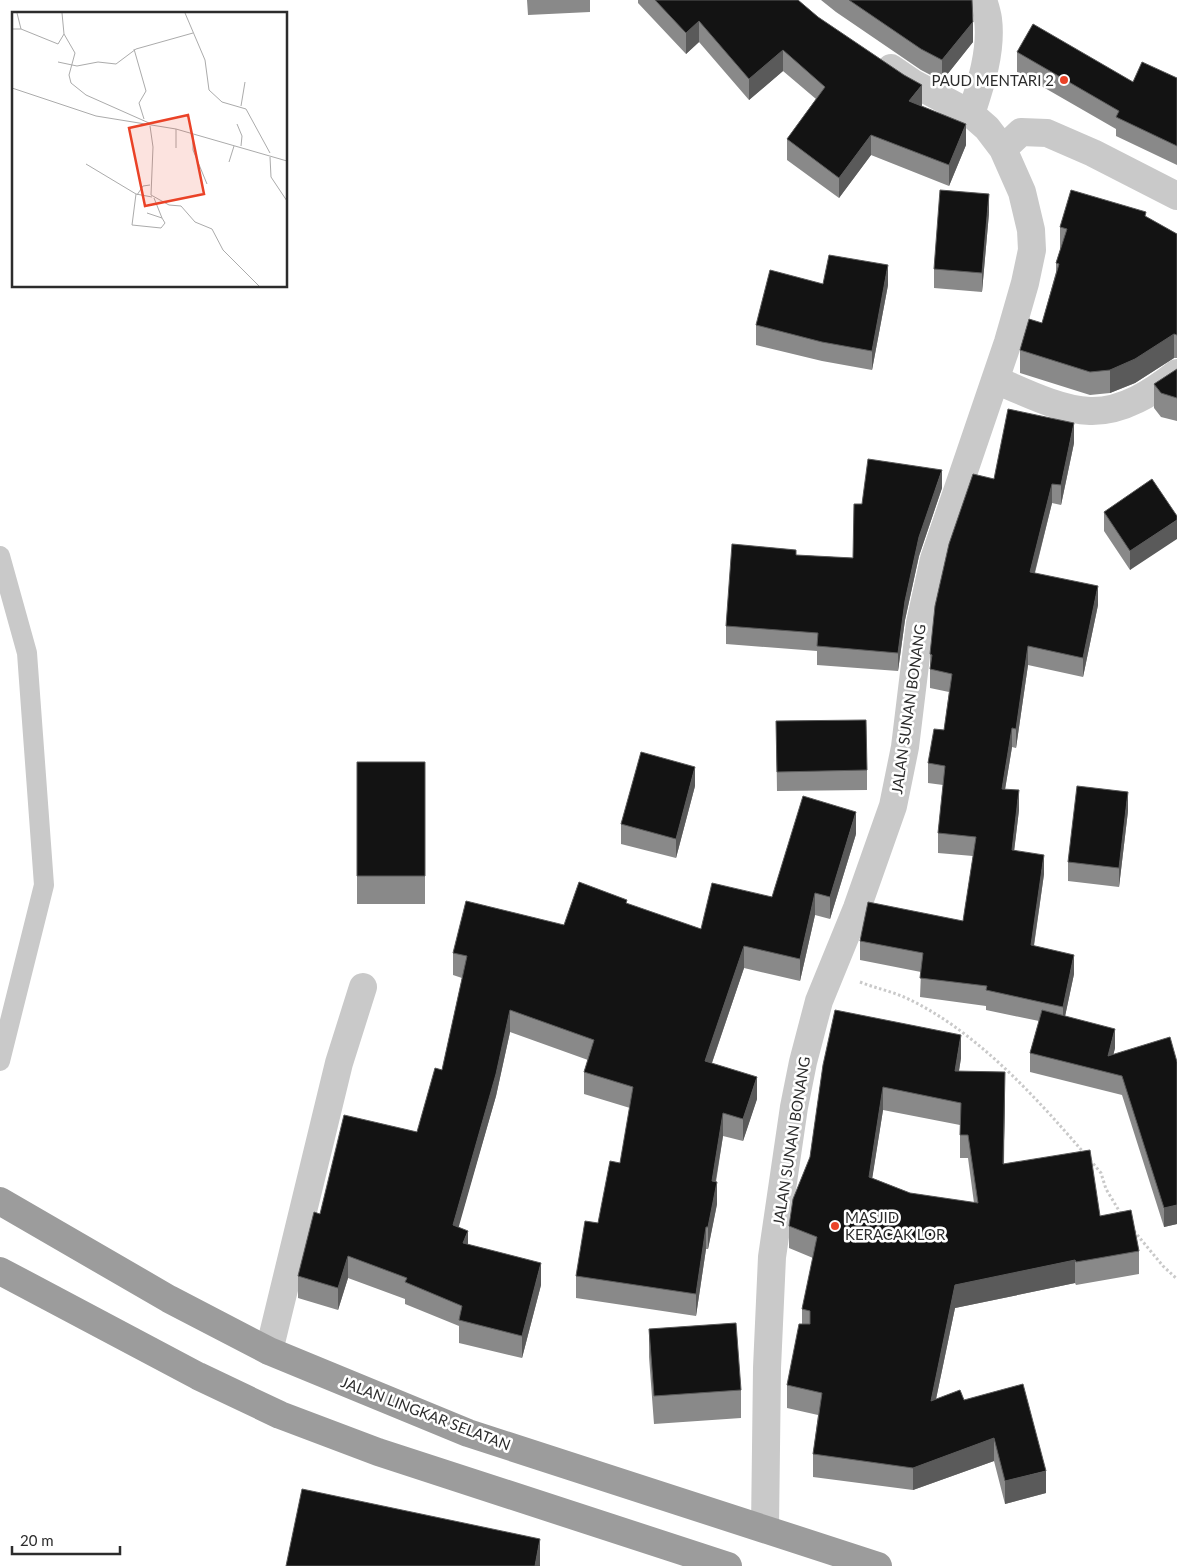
<svg xmlns="http://www.w3.org/2000/svg" width="1177" height="1566" viewBox="0 0 1177 1566" font-family="Lato,sans-serif">
	<style>
		.lines { fill: none; stroke-linecap: round; stroke-linejoin: round }
		.path { stroke: #c9c9c9; stroke-width: 3; stroke-dasharray: 2.5 2.5; stroke-linecap: butt }
		.service { stroke: #c9c9c9; stroke-width: 20 }
		.minor { stroke: #c9c9c9; stroke-width: 28 }
		.trunk { stroke: #9c9c9c; stroke-width: 28 }
		.wall { fill: #898989; fill-rule: evenodd }
		.shaded-wall { fill: #5a5a5a }
		.building { fill: #131313; stroke: #5a5a5a; fill-rule: evenodd }
		.poi-dot { fill: #ea4227; stroke: #fff; stroke-width: 2 }
		.labels { text-anchor: middle; dominant-baseline: central; stroke-width: 5; stroke-linejoin: round; paint-order: stroke }
		.poi-label { font-size: 15px; fill: #2c2c2c; stroke: #fff; text-anchor: end }
		.street-label { font-size: 15px; fill: #2c2c2c; stroke: #fff }
		.inset-road { fill: none; stroke: #ababab; stroke-width: 1 }
		.view { fill: #ea4227; fill-opacity: 0.15; stroke: #ea4227; stroke-width: 2.5 }
		.inset-edge { fill: none; stroke: #2c2c2c; stroke-width: 2.5 }
	</style>
	<rect width="100%" height="100%" fill="#fff"/>
	<g class="lines">
		<path class="path" d="M 860,982 C 875,988 890,991 904,997 C 973,1028 1035,1096 1084,1153
			M 1090,1160 L 1101,1173 L 1106,1189 L 1121,1214
			M 1134,1231 L 1163,1266 L 1177,1279"/>
		<path class="service" d="M 0,556 L 27,653 L 44,885 L 0,1061"/>
		<path class="minor" d="M 971,114 C 981,84 992,50 988,19 C 987,12 985,6 983,0
			M 1003,149 L 1021,132 L 1047,133 L 1093,153 L 1177,196
			M 996,380 C 1024,392 1060,410 1090,411 C 1123,412 1153,392 1177,373
			M 269,1351 L 339,1063 L 363,987
			M 765,1528 L 767,1368 L 772,1257 L 794,1107 L 803,1062 L 819,1001 L 857,908 L 893,806 L 905,747 L 920,623 L 934,559 L 1008,342 L 1025,283 L 1032,250 L 1031,230 L 1022,192 L 1003,149 L 987,128 L 971,114 L 913,83 L 891,68"/>
		<path class="trunk" d="M 0,1201 L 169,1299 L 269,1351 L 468,1433 L 878,1566
			M 0,1271 L 198,1376 L 280,1415 L 378,1452 L 728,1566"/>
	</g>
	<path class="wall" d="M 527,0 L 590,0 L 590,12 L 528,15 Z
		M 638,0 L 798,0 L 922,106 L 921,106 L 966,145 L 949,186 L 871,155 L 839,198 L 787,160 L 787,139 L 816,99 L 783,71 L 749,100 L 699,42 L 686,54 L 638,3 Z
		M 821,0 L 972,0 L 973,42 L 942,81 L 921,70 L 836,12 Z
		M 1017,52 L 1133,82 L 1177,78 L 1177,165 L 1116,136 L 1116,129 L 1017,72 Z
		M 989,213 L 982,292 L 934,288 L 934,269 Z
		M 1146,217 L 1177,234 L 1177,358 L 1174,358 L 1135,383 L 1110,393 L 1090,395 L 1020,373 L 1020,350 L 1042,323 L 1056,272 L 1056,263 L 1060,250 L 1060,227 Z
		M 823,284 L 888,285 L 872,370 L 822,361 L 756,345 L 756,325 Z
		M 1177,369 L 1177,421 L 1161,417 L 1154,408 L 1154,384 Z
		M 1074,443 L 1061,505 L 1052,503 L 1035,573 L 1098,605 L 1083,677 L 1028,665 L 1016,748 L 1012,747 L 1005,789 L 1019,810 L 1014,850 L 1044,874 L 1034,946 L 1074,974 L 1065,1016 L 1115,1048 L 1113,1055 L 1177,1062 L 1177,1224 L 1164,1227 L 1122,1095 L 1030,1072 L 1030,1053 L 1039,1021 L 986,1010 L 986,1006 L 920,997 L 921,972 L 860,960 L 860,941 L 963,921 L 973,856 L 938,853 L 938,833 L 943,785 L 928,783 L 928,763 L 944,730 L 949,692 L 930,688 L 930,654 L 994,479 Z
		M 942,488 L 919,556 L 905,620 L 898,671 L 817,665 L 817,651 L 726,644 L 726,626 L 796,555 L 853,558 L 862,504 Z
		M 1104,512 L 1177,516 L 1130,570 L 1104,531 Z
		M 776,721 L 867,770 L 867,790 L 777,791 Z
		M 357,762 L 425,762 L 425,904 L 357,904 Z
		M 695,786 L 676,858 L 621,844 L 621,824 Z
		M 1128,811 L 1119,887 L 1068,881 L 1068,862 Z
		M 856,834 L 830,919 L 815,915 L 800,981 L 744,968 L 712,1063 L 757,1099 L 743,1141 L 723,1136 L 716,1182 L 717,1204 L 708,1249 L 706,1249 L 696,1316 L 576,1298 L 576,1276 L 598,1223 L 620,1163 L 630,1108 L 584,1094 L 584,1072 L 588,1060 L 510,1032 L 496,1096 L 458,1227 L 468,1244 L 541,1285 L 522,1358 L 459,1343 L 459,1326 L 405,1304 L 405,1299 L 348,1278 L 338,1310 L 298,1298 L 298,1276 L 320,1214 L 417,1132 L 442,1070 L 462,978 L 453,975 L 453,953 L 564,925 L 627,904 L 701,929 L 772,897 Z
		M 961,1058 L 959,1071 L 1005,1095 L 1004,1164 L 1100,1216 L 1139,1251 L 1139,1274 L 1076,1285 L 1075,1283 L 955,1308 L 936,1399 L 964,1400 L 1046,1493 L 1005,1504 L 994,1461 L 913,1490 L 813,1477 L 813,1454 L 818,1415 L 787,1408 L 787,1385 L 802,1324 L 802,1309 L 813,1258 L 789,1248 L 789,1226 L 810,1157 L 823,1065 ZM 883,1110 L 960,1125 L 960,1158 L 968,1158 L 974,1203 L 910,1193 L 872,1178 Z
		M 649,1329 L 741,1390 L 741,1418 L 654,1424 L 649,1357 Z"/>
	<path class="shaded-wall" d="M 699,21 L 699,42 L 686,54 L 686,33 Z
		M 973,22 L 973,42 L 942,81 L 942,60 Z
		M 783,50 L 783,71 L 749,100 L 749,79 Z
		M 922,85 L 922,106 L 909,122 L 909,101 Z
		M 966,124 L 966,145 L 949,186 L 949,165 Z
		M 871,135 L 871,155 L 839,198 L 839,178 Z
		M 989,194 L 989,213 L 982,292 L 982,273 Z
		M 888,265 L 888,285 L 872,370 L 872,351 Z
		M 1174,334 L 1174,358 L 1135,383 L 1110,393 L 1110,370 Z
		M 1074,423 L 1074,443 L 1061,505 L 1061,485 Z
		M 942,470 L 942,488 L 919,556 L 905,620 L 898,671 L 898,653 L 905,601 L 919,537 Z
		M 1052,484 L 1052,503 L 1030,591 L 1030,572 Z
		M 1177,520 L 1177,539 L 1130,570 L 1130,551 Z
		M 1098,586 L 1098,605 L 1083,677 L 1083,658 Z
		M 1028,646 L 1028,665 L 1016,748 L 1016,729 Z
		M 1012,728 L 1012,747 L 1002,808 L 1002,789 Z
		M 695,767 L 695,786 L 676,858 L 676,839 Z
		M 1019,790 L 1019,810 L 1012,869 L 1012,850 Z
		M 1128,792 L 1128,811 L 1119,887 L 1119,868 Z
		M 856,812 L 856,834 L 830,919 L 830,897 Z
		M 1044,855 L 1044,874 L 1031,965 L 1031,945 Z
		M 815,893 L 815,915 L 800,981 L 800,959 Z
		M 744,946 L 744,968 L 705,1083 L 705,1061 Z
		M 1074,955 L 1074,974 L 1063,1026 L 1063,1007 Z
		M 510,1010 L 510,1032 L 496,1096 L 453,1247 L 453,1225 Z
		M 1115,1029 L 1115,1048 L 1109,1073 L 1108,1056 Z
		M 961,1035 L 961,1058 L 955,1094 L 955,1071 Z
		M 1005,1072 L 1005,1095 L 1003,1187 L 1003,1164 Z
		M 757,1077 L 757,1099 L 743,1141 L 743,1119 Z
		M 883,1087 L 883,1110 L 869,1199 L 869,1177 Z
		M 723,1113 L 723,1136 L 712,1203 L 712,1181 Z
		M 717,1182 L 717,1204 L 708,1249 L 708,1227 Z
		M 1177,1205 L 1177,1224 L 1164,1227 L 1164,1208 Z
		M 706,1227 L 706,1249 L 696,1316 L 696,1294 Z
		M 468,1231 L 468,1253 L 463,1243 Z
		M 348,1256 L 348,1278 L 338,1310 L 338,1288 Z
		M 1075,1260 L 1075,1283 L 955,1308 L 931,1423 L 931,1401 L 955,1285 Z
		M 541,1263 L 541,1285 L 522,1358 L 522,1336 Z
		M 994,1438 L 994,1461 L 913,1490 L 913,1468 Z
		M 1046,1471 L 1046,1493 L 1005,1504 L 1005,1481 Z
		M 540,1539 L 540,1566 L 535,1566 Z"/>
	<path class="building" d="M 655,0 L 798,0 L 818,17 L 904,75 L 922,85 L 909,101 L 966,124 L 949,165 L 871,135 L 839,178 L 787,139 L 825,87 L 783,50 L 749,79 L 699,21 L 686,33 Z
		M 849,0 L 972,0 L 973,22 L 942,60 L 921,49 Z
		M 1033,24 L 1133,82 L 1142,62 L 1177,78 L 1177,146 L 1116,117 L 1119,111 L 1017,52 Z
		M 940,190 L 989,194 L 982,273 L 934,269 Z
		M 1071,190 L 1146,212 L 1145,216 L 1177,234 L 1177,335 L 1174,334 L 1135,359 L 1110,370 L 1090,372 L 1020,350 L 1029,319 L 1042,323 L 1059,264 L 1056,263 L 1067,229 L 1060,227 Z
		M 829,255 L 888,265 L 872,351 L 822,342 L 756,325 L 770,270 L 823,284 Z
		M 1177,369 L 1177,398 L 1161,393 L 1154,384 Z
		M 1008,409 L 1074,423 L 1061,485 L 1052,484 L 1030,572 L 1098,586 L 1083,658 L 1028,646 L 1016,729 L 1012,728 L 1002,789 L 1019,790 L 1012,850 L 1044,855 L 1031,945 L 1074,955 L 1063,1007 L 986,990 L 987,986 L 920,978 L 923,953 L 860,941 L 868,902 L 963,921 L 976,837 L 938,833 L 945,766 L 928,763 L 934,729 L 944,730 L 952,674 L 930,669 L 932,655 L 930,654 L 935,606 L 949,544 L 973,474 L 994,479 Z
		M 868,459 L 942,470 L 919,537 L 905,601 L 898,653 L 817,646 L 818,633 L 726,626 L 732,544 L 796,550 L 796,555 L 853,558 L 854,504 L 862,504 Z
		M 1152,479 L 1177,516 L 1177,520 L 1130,551 L 1104,512 Z
		M 866,720 L 867,770 L 777,772 L 776,721 Z
		M 641,752 L 695,767 L 676,839 L 621,824 Z
		M 357,762 L 425,762 L 425,876 L 357,876 Z
		M 1077,786 L 1128,792 L 1119,868 L 1068,862 Z
		M 803,796 L 856,812 L 830,897 L 815,893 L 800,959 L 744,946 L 705,1061 L 757,1077 L 743,1119 L 723,1113 L 712,1181 L 717,1182 L 708,1227 L 706,1227 L 696,1294 L 576,1276 L 585,1221 L 598,1223 L 610,1161 L 620,1163 L 633,1087 L 584,1072 L 594,1040 L 510,1010 L 496,1074 L 453,1225 L 468,1231 L 463,1243 L 541,1263 L 522,1336 L 459,1320 L 462,1306 L 405,1282 L 407,1278 L 348,1256 L 338,1288 L 298,1276 L 314,1212 L 320,1214 L 344,1115 L 417,1132 L 435,1068 L 442,1070 L 467,956 L 453,953 L 466,901 L 564,925 L 579,882 L 627,900 L 626,903 L 701,929 L 712,883 L 772,897 Z
		M 835,1010 L 961,1035 L 955,1071 L 1005,1072 L 1003,1164 L 1090,1150 L 1100,1216 L 1131,1210 L 1139,1251 L 1076,1262 L 1075,1260 L 955,1285 L 931,1401 L 960,1390 L 964,1400 L 1023,1384 L 1046,1471 L 1005,1481 L 994,1438 L 913,1468 L 813,1454 L 822,1393 L 787,1385 L 799,1324 L 810,1324 L 810,1311 L 802,1309 L 817,1237 L 789,1226 L 793,1199 L 810,1157 L 823,1065 ZM 883,1087 L 961,1103 L 960,1135 L 968,1135 L 978,1203 L 910,1193 L 869,1177 Z
		M 1042,1010 L 1115,1029 L 1108,1056 L 1170,1037 L 1177,1062 L 1177,1205 L 1164,1208 L 1122,1076 L 1030,1053 Z
		M 736,1323 L 741,1390 L 654,1396 L 649,1329 Z
		M 302,1489 L 540,1539 L 535,1566 L 286,1566 Z"/>
	<g class="poi-dot">
		<circle cx="1064" cy="80" r="5"/>
		<circle cx="835" cy="1226" r="5"/>
	</g>
	<g class="labels">
		<g class="poi-label">
			<text x="1054" y="80">PAUD MENTARI 2</text>
			<text x="845" y="1217" text-anchor="start">MASJID<tspan x="845" dy="17">KERACAK LOR</tspan></text>
		</g>
		<g class="street-label">
			<text transform="translate(908 709) rotate(-82)">JALAN SUNAN BONANG</text>
			<text transform="translate(791 1141) rotate(-81)">JALAN SUNAN BONANG</text>
			<text transform="translate(426 1413) rotate(21)">JALAN LINGKAR SELATAN</text>
		</g>
	</g>
	<g transform="translate(12 12)">
		<rect width="275" height="275" fill="#fff"/>
		<path class="inset-road" d="M 5,1 L 9,17M 50,1 L 52,22 L 63,41 L 57,63 L 59,71 L 74,83 L 137,111M 173,1 L 193,48 L 197,78 L 210,90 L 234,97 L 258,141M 0,17 L 9,17 L 46,32 L 52,22M 122,37 L 134,79 L 127,91 L 132,107M 46,50 L 65,54 L 86,50 L 104,52 L 124,37 L 181,21M 0,76 L 84,104 L 164,117 L 275,149M 229,94 L 233,70M 225,112 L 230,124 L 229,134M 138,114 L 141,135 L 139,183 L 157,193 L 169,194 L 183,210 L 200,217 L 211,238 L 247,274M 181,123 L 181,138 L 195,172M 164,136 L 164,117M 258,145 L 259,165 L 275,189M 217,150 L 222,134M 74,152 L 124,182 L 140,185M 124,182 L 120,213 L 149,216 L 153,211 L 150,206M 125,183 L 131,174 L 138,173M 135,201 L 150,206 L 142,186"/>
		<path class="view" d="M 176,103 L 192,182 L 133,194 L 117,116 Z"/>
		<rect width="275" height="275" class="inset-edge"/>
	</g>
	<path d="M12 1546v8h108v-8" fill="none" stroke="#2c2c2c" stroke-width="2.5"/>
	<text x="20" y="1546" font-size="15" fill="#2c2c2c" stroke="#ffffff" stroke-width="4" paint-order="stroke">20 m</text>
</svg>
